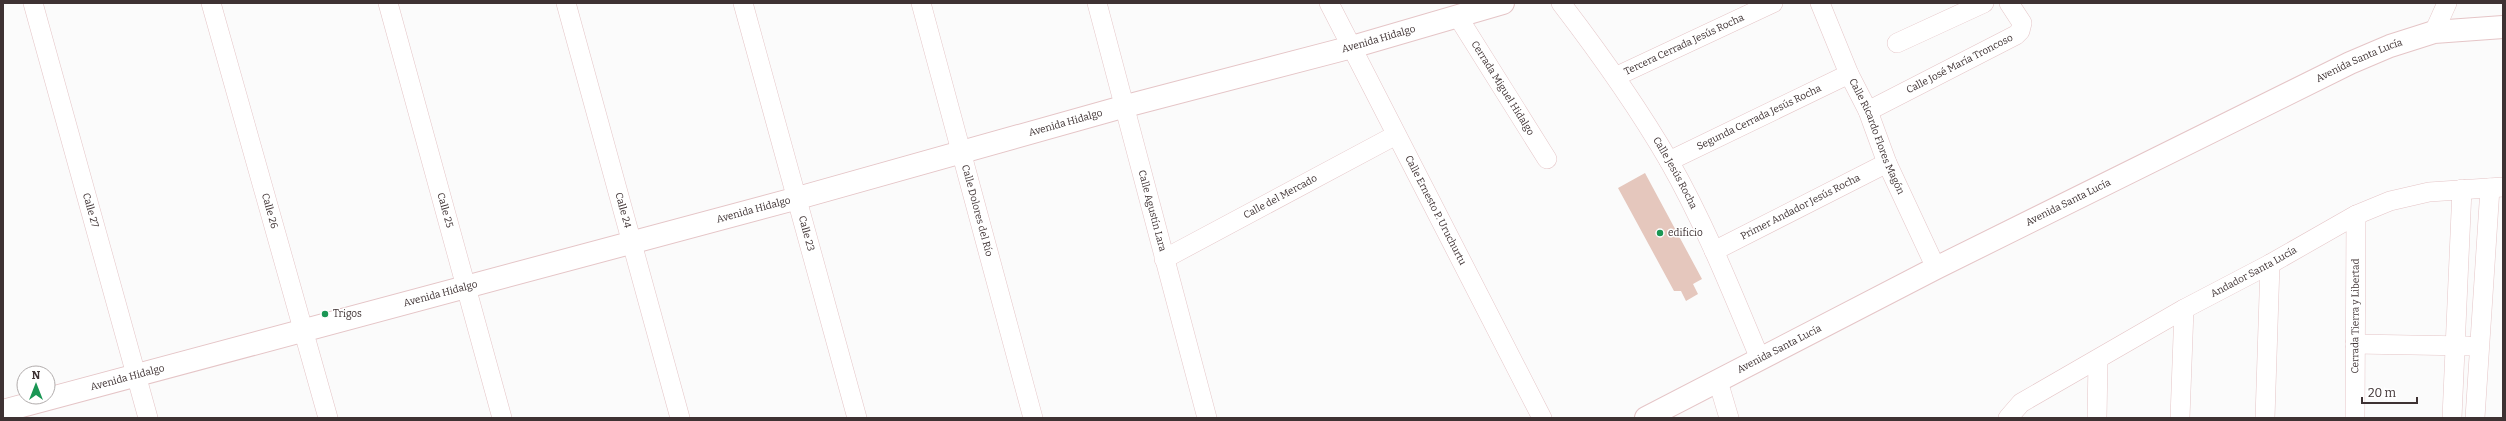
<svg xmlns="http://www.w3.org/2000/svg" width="2506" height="421" viewBox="0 0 2506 421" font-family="Bitter,serif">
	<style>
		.building { fill: #e5c7bd }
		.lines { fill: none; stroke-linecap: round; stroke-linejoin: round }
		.street-casing { stroke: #e5c5c7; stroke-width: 20 }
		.secondary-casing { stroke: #e5c5c7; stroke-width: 24 }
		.street { stroke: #fff; stroke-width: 19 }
		.secondary { stroke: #fff; stroke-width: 22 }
		.poi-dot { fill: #1a9654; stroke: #fff; stroke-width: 1.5 }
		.labels { text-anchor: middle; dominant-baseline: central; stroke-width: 3; stroke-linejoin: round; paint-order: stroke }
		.street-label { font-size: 10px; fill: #3e3233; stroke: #fff }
		.poi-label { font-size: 10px; fill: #3e3233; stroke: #fff; text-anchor: start }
	</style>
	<rect width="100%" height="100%" fill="#fbfbfb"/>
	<path class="building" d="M 1645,173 L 1702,279 L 1693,284 L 1698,294 L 1686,301 L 1681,291 L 1674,291 L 1618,188 Z"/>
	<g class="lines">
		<defs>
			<g id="street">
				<path id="s1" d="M 33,3 L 148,418"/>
				<path id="s2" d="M 211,3 L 328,418"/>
				<path id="s3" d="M 388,3 L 502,418"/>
				<path id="s4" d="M 566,3 L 680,418"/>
				<path id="s5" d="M 743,3 L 857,418"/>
				<path id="s6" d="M 921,3 L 1033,418"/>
				<path id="s7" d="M 1097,3 L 1207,418"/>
				<path id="s8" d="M 1329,3 L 1542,418"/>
				<path id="s9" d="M 1561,3 C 1600,54 1636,104 1669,161 C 1705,224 1732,292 1760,359"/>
				<path id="s10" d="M 1820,3 L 1849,74 L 1868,111 L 1887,163 L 1936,268"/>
				<path id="s11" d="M 1458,17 L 1547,159"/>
				<path d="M 2434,32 L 2447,3"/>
				<path d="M 1897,43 L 1984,3"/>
				<path id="s12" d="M 1617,76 L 1773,3"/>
				<path id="s13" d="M 1868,111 L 2016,35 L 2020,31 L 2022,23 L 2009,3"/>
				<path id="s14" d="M 1669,161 L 1849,74"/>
				<path id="s15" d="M 1714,251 L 1887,163"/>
				<path id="s16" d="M 1164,259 L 1396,135"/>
				<path d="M 2355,344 L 2468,346"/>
				<path d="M 1718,381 L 1729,418"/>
				<path id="s17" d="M 2008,418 L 2021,403 L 2184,309 L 2270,264 L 2356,215 L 2390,201 L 2429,192 L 2503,187"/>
				<path d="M 2097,418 L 2098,360"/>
				<path d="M 2180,418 L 2184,309"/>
				<path d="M 2265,418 L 2270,264"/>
				<path id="s18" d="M 2355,418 L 2356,215"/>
				<path d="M 2452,418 L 2462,189"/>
				<path d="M 2475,418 L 2490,188"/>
			</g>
			<g id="secondary">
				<path id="s19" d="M 3,411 L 798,198 L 1126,106 L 1352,47 L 1503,3"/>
				<path id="s20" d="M 1646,418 L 1936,268 L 2350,63 L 2390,46 L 2434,32 L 2503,27"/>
			</g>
		</defs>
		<use href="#street" class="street-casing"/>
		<use href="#secondary" class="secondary-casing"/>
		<use href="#street" class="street"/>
		<use href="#secondary" class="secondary"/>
	</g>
	<g class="poi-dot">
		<circle cx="1660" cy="233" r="4"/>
		<circle cx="325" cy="314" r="4"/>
	</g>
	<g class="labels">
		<g class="street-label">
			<text stroke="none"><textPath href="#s19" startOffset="1425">Avenida Hidalgo</textPath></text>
			<text stroke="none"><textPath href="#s12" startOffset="74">Tercera Cerrada Jesús Rocha</textPath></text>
			<text stroke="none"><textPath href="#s20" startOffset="798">Avenida Santa Lucía</textPath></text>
			<text stroke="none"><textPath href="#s13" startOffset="103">Calle José María Troncoso</textPath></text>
			<text stroke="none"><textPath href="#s11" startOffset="84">Cerrada Miguel Hidalgo</textPath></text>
			<text stroke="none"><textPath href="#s14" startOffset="100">Segunda Cerrada Jesús Rocha</textPath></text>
			<text stroke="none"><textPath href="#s19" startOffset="1101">Avenida Hidalgo</textPath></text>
			<text stroke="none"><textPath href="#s10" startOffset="145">Calle Ricardo Flores Magón</textPath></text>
			<text stroke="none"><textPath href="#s9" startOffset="205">Calle Jesús Rocha</textPath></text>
			<text stroke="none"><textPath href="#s16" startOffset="132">Calle del Mercado</textPath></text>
			<text stroke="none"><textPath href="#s20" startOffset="474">Avenida Santa Lucía</textPath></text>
			<text stroke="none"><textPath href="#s15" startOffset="97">Primer Andador Jesús Rocha</textPath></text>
			<text stroke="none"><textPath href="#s2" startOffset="216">Calle 26</textPath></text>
			<text stroke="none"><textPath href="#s4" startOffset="215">Calle 24</textPath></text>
			<text stroke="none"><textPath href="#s19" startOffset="777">Avenida Hidalgo</textPath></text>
			<text stroke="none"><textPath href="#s6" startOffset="215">Calle Dolores del Río</textPath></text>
			<text stroke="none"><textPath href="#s7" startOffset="215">Calle Agustín Lara</textPath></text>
			<text stroke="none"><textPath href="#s1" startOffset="215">Calle 27</textPath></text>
			<text stroke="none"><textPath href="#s3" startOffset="215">Calle 25</textPath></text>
			<text stroke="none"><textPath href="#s8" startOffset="233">Calle Ernesto P. Uruchurtu</textPath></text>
			<text stroke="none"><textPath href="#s5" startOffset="239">Calle 23</textPath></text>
			<text stroke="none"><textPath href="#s17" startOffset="287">Andador Santa Lucía</textPath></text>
			<text stroke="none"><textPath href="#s19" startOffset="453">Avenida Hidalgo</textPath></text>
			<text stroke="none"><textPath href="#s18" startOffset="102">Cerrada Tierra y Libertad</textPath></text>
			<text stroke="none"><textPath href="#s20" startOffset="150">Avenida Santa Lucía</textPath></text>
			<text stroke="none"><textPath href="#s19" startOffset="129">Avenida Hidalgo</textPath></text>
		</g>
		<g class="poi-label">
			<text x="1668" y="233">edificio</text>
			<text x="333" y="314">Trigos</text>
		</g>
	</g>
	<rect width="2506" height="421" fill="none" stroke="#3e3233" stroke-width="8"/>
	<g transform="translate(36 385)"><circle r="19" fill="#ffffff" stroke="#b2adad"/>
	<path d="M0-3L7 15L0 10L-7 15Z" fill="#1a9654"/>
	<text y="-6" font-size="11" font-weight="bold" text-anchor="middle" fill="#3e3233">N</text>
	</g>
	<path d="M2362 397v6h55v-6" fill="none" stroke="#3e3233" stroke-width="2"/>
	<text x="2368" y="397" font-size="12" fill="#3e3233" stroke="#ffffff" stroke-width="3" paint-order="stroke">20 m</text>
</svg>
